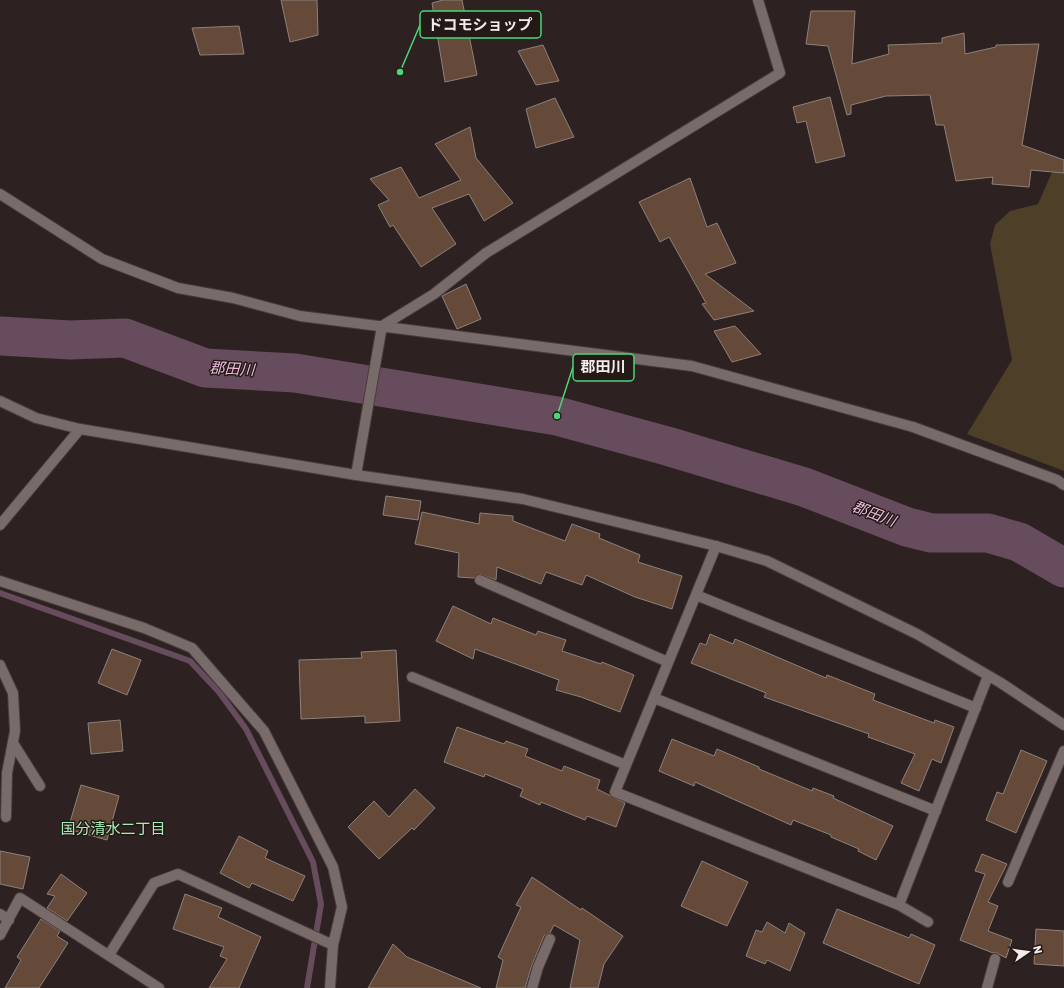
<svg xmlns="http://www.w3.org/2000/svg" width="1064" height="988" viewBox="0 0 1064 988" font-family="Rubik,'Noto Sans JP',sans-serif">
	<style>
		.green { fill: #4d3f28 }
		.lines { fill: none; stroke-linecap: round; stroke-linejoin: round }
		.stream { stroke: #674c5d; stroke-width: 6 }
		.river { stroke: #674c5d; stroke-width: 39 }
		.building { fill: #654a3a; stroke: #8c817b }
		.minor-casing { stroke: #463d3c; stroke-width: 12 }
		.tertiary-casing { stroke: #463d3c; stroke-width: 12 }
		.minor { stroke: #786b69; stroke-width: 10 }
		.tertiary { stroke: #786b69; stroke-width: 10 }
		.labels { text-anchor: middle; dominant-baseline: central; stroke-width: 3; stroke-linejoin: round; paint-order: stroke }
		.water-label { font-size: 15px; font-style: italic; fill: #f1bcde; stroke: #231917 }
		.neighbourhood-label { font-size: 15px; fill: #a8ebb6; stroke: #231917 }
		.leader { fill: none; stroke: #4bd677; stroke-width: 1.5 }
		.callout-dot { fill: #4bd677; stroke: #231917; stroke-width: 1.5 }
		.callout { fill: #231917; stroke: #4bd677; stroke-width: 1.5 }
		.callout-label { font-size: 15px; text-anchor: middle; font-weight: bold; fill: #f3eceb }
	</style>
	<rect width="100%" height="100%" fill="#2d2221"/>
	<path class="green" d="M 1052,172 L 1064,173 L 1064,471 L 967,434 L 1012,360 L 990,244 L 995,225 L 1010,211 L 1038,204 Z"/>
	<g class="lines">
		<path class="stream" d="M 0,593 L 190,661 L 219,692 L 246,729 L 313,862 L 321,904 L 307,988"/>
		<path class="river" d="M 0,336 L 70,340 L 125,338 L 205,368 L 295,373 L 557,416 L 667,446 L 804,487 L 907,527 L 931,533 L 988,533 L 1019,542 L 1064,568"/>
	</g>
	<path class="building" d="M 281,0 L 317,0 L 318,35 L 290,42 Z
		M 443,0 L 462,0 L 477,75 L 445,82 L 432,3 Z
		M 811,11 L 855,11 L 852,64 L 889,54 L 888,45 L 942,43 L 942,38 L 964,33 L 965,54 L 996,47 L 996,45 L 1039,44 L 1022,145 L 1064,160 L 1064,173 L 1031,170 L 1029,187 L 992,184 L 993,177 L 956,181 L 944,125 L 936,125 L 930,95 L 886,96 L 851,105 L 851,114 L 847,115 L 828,46 L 806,44 Z
		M 239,26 L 244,54 L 200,55 L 192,28 Z
		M 543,45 L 559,81 L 536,85 L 518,51 Z
		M 830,97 L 845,156 L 816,163 L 806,121 L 797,123 L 793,107 Z
		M 555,98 L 574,137 L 536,148 L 526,109 Z
		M 470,127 L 476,158 L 513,203 L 484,221 L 469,194 L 432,208 L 456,244 L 421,267 L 393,225 L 390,227 L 378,205 L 389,200 L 370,179 L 401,167 L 419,198 L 461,180 L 435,144 Z
		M 690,178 L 707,227 L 717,223 L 736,263 L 705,274 L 754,311 L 714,320 L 702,304 L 706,303 L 669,237 L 660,242 L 639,202 Z
		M 466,284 L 481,319 L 457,329 L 442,296 Z
		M 735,326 L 761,354 L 732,362 L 714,331 Z
		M 386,496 L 421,501 L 418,520 L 383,515 Z
		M 422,512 L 479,524 L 480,513 L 513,516 L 513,521 L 565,541 L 572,524 L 600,534 L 599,538 L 640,555 L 638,562 L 682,576 L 672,609 L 635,597 L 586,575 L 582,585 L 546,572 L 541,584 L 497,567 L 496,580 L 480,574 L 474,578 L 458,577 L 459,553 L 415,544 Z
		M 453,606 L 491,624 L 493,618 L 536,635 L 538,631 L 566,640 L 562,651 L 601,664 L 602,662 L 634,675 L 620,712 L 581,697 L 556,690 L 559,680 L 475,649 L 473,659 L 436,641 Z
		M 710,634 L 733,644 L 735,639 L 826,678 L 827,675 L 875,694 L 873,700 L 934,723 L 935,720 L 954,727 L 941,763 L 932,759 L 919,791 L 901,783 L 915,754 L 868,737 L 869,734 L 764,697 L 766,693 L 691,663 L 700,643 L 706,645 Z
		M 112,649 L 141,660 L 127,695 L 98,683 Z
		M 396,650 L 400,721 L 365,723 L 365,716 L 301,719 L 299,660 L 362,658 L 361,652 Z
		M 120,720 L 123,751 L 91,754 L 88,723 Z
		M 457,727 L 504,744 L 506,741 L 528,749 L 525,756 L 562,771 L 564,766 L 600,780 L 597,789 L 625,803 L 616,827 L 587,816 L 585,820 L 541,802 L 540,805 L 520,796 L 523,789 L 485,774 L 484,777 L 444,762 Z
		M 672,739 L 714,756 L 717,749 L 759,767 L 759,769 L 812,791 L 813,788 L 834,796 L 833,798 L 893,826 L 876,860 L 858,851 L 859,849 L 831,837 L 831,835 L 793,820 L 791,825 L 695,782 L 694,786 L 659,771 Z
		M 1021,750 L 1047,761 L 1016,833 L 986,820 L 997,792 L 1003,794 Z
		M 81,785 L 119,796 L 107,840 L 68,829 Z
		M 415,789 L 435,808 L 414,830 L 412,828 L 379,859 L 348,827 L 374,801 L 389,817 Z
		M 239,836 L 268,851 L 265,858 L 305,876 L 293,901 L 252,883 L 249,888 L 220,873 Z
		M 0,851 L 30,857 L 23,889 L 0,884 Z
		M 982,854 L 1007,864 L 988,902 L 998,906 L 988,931 L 1012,940 L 1006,958 L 997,953 L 993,953 L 960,940 L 985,874 L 975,871 Z
		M 702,861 L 748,882 L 727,926 L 681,906 Z
		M 61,874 L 87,893 L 67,921 L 47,908 L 55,896 L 47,894 Z
		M 532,877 L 581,910 L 582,908 L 623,936 L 604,964 L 598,988 L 570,988 L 580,940 L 554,925 L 550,933 L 544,936 L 532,965 L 525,988 L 496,988 L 503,960 L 498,957 L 521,907 L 516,905 Z
		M 185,894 L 222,908 L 218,917 L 261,937 L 239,988 L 209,988 L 227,959 L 220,956 L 224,947 L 173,929 Z
		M 837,909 L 909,938 L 911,934 L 935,945 L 919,984 L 823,943 Z
		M 41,919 L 60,931 L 57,936 L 68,943 L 39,988 L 5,988 L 21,960 L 17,957 Z
		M 767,922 L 785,933 L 789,923 L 805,933 L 790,971 L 767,960 L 765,964 L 746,956 L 756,930 L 762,932 Z
		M 1036,929 L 1064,931 L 1064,966 L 1034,964 Z
		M 393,944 L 407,957 L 481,988 L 368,988 Z"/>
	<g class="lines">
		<defs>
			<path id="minor" d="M 0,194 L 102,259 L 178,288 L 233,298 L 300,316 L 692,366 L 913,427 L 1057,480 L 1064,485
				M 356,475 L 382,326 L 434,294 L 486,253 L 780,73 L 758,0
				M 0,525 L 80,429
				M 716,546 L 615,792 L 899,905 L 988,676
				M 480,580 L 668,662
				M 0,581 L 144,628 L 192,648 L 264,731 L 333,867 L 342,907 L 333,945
				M 696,595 L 976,708
				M 0,665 L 13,693 L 15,731 L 7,773 L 6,817
				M 412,677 L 626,765
				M 654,698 L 936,811
				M 13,743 L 40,786
				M 1008,882 L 1064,751
				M 899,905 L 928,922
				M 0,914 L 9,920
				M 0,935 L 20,898 L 159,988
				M 109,955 L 154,883 L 178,874 L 333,945 L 330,988
				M 532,988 L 538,967 L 550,939
				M 987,988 L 995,959"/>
			<path id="tertiary" d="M 0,401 L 36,418 L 80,429 L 356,475 L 523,499 L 716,546 L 767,561 L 917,634 L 1001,683 L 1064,725"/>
		</defs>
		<use href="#minor" class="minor-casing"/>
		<use href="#tertiary" class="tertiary-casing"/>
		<use href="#minor" class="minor"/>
		<use href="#tertiary" class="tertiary"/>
	</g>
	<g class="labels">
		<g class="water-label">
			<text transform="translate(232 369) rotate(3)">郡田川</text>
			<text transform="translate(874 514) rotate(21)">郡田川</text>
		</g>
		<g class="neighbourhood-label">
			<text x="113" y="829">国分清水二丁目</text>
		</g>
	</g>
	<path class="leader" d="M400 72L420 25M557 416L573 367"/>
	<g class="callout-dot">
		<circle cx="400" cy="72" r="4"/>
		<circle cx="557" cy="416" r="4"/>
	</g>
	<g class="callout">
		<rect x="420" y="11" width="121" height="27" rx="4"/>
		<rect x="573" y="354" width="61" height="27" rx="4"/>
	</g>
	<g class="callout-label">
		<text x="480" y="30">ドコモショップ</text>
		<text x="603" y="372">郡田川</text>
	</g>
	<g transform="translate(1028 952) rotate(77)" stroke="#231917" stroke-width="3" paint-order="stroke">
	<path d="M0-3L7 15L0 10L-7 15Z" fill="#f3eceb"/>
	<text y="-6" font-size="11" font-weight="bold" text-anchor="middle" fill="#f3eceb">N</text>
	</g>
</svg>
